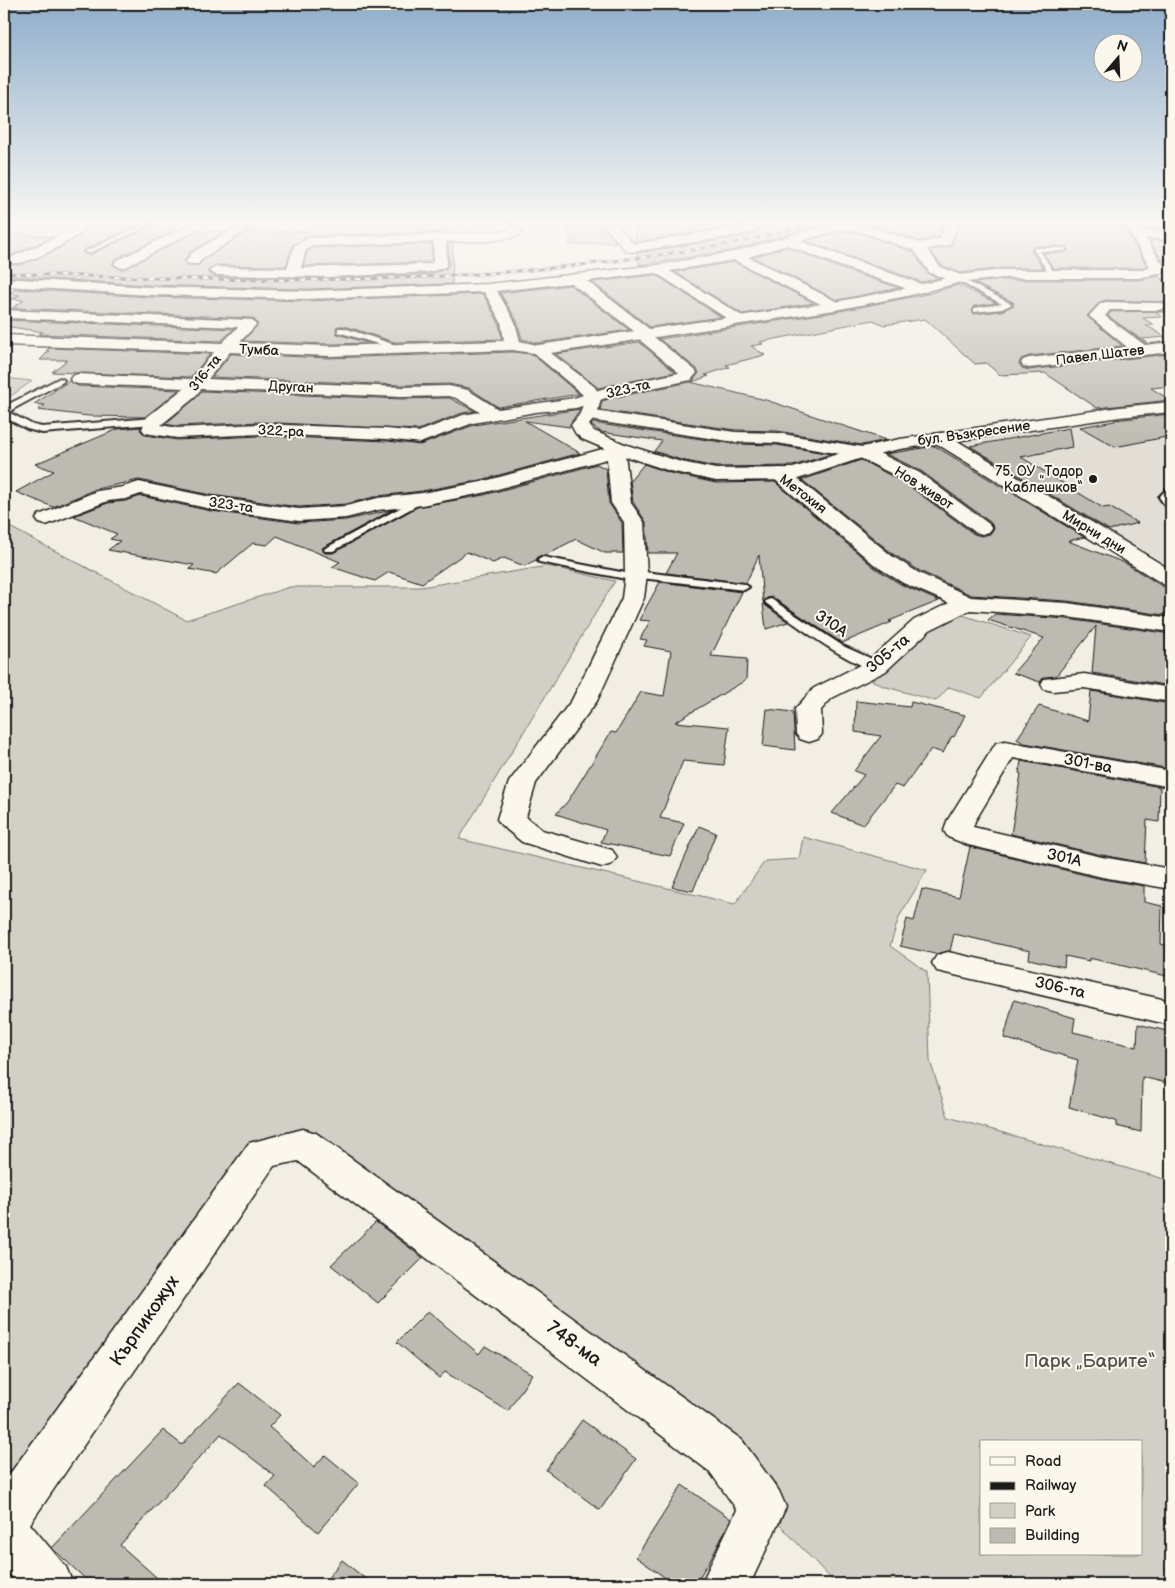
<svg xmlns="http://www.w3.org/2000/svg" width="1175" height="1588" viewBox="0 0 1175 1588" font-family="'Balsamiq Sans',sans-serif">
	<style>
		.built { fill: #e2ded5 }
		.green { fill: #d2cfc6; stroke: #777671; fill-rule: evenodd }
		.building { fill: #bdbab1; stroke: #1c1c1c }
		.lines { fill: none; stroke-linecap: round; stroke-linejoin: round }
		.lane-casing { stroke: #1c1c1c; stroke-width: 4 }
		.street-casing { stroke: #1c1c1c; stroke-width: 3 }
		.secondary-casing { stroke: #1c1c1c; stroke-width: 3 }
		.lane { fill: #fbf7ec; fill-rule: evenodd }
		.street { fill: #fbf7ec; fill-rule: evenodd }
		.secondary { fill: #fbf7ec; fill-rule: evenodd }
		.rail-casing { stroke: #1c1c1c; stroke-width: 3 }
		.rail { stroke: #fbf7ec; stroke-width: 2; stroke-dasharray: 5.5; stroke-linecap: butt }
		.poi-dot { fill: #1c1c1c; stroke: #fbf7ec; stroke-width: 2 }
		.labels { text-anchor: middle; dominant-baseline: central; stroke-width: 4; stroke-linejoin: round; paint-order: stroke }
		.far-street-label { font-size: 14px; fill: #1c1c1c; stroke: #fbf7ec }
		.far-poi-label { font-size: 14px; fill: #1c1c1c; stroke: #fbf7ec; text-anchor: end }
		.street-label { font-size: 16px; fill: #1c1c1c; stroke: #fbf7ec }
		.near-street-label { font-size: 19px; fill: #1c1c1c; stroke: #fbf7ec }
		.near-park-label { font-size: 19px; fill: #53524f; stroke: #fbf7ec }
	</style>
	<rect width="100%" height="100%" fill="#f2eee4"/>
	<filter id="ink" filterUnits="userSpaceOnUse"><feTurbulence type="fractalNoise" baseFrequency=".02" numOctaves="2"/><feDisplacementMap in="SourceGraphic" scale="10" xChannelSelector="R" yChannelSelector="G"/><feConvolveMatrix kernelMatrix="1 2 1 2 8 2 1 2 1" color-interpolation-filters="sRGB"/></filter>
	<g filter="url(#ink)">
		<path class="built" d="M 85,224 L 201,224 L 117,266 L 4,260 L 4,230 L 67,236 Z
			M 343,224 L 519,224 L 518,229 L 513,233 L 331,240 Z
			M 797,224 L 818,224 L 794,231 L 668,257 L 490,277 L 394,282 L 158,281 L 4,275 L 4,270 L 278,277 L 418,275 L 506,270 L 612,259 L 685,248 Z
			M 1171,413 L 1171,566 L 1074,514 L 955,443 L 1133,417 Z"/>
		<path class="green" d="M 4,378 L 32,381 L 4,401 Z
			M 4,524 L 186,620 L 290,587 L 421,587 L 548,566 L 615,581 L 459,839 L 735,904 L 765,861 L 799,859 L 803,837 L 927,870 L 899,917 L 890,946 L 927,972 L 930,1061 L 948,1117 L 1171,1181 L 1171,1584 L 836,1584 L 763,1507 L 303,1144 L 262,1154 L 4,1521 ZM 981,1442 L 1141,1442 L 1141,1554 L 981,1554 Z
			M 950,611 L 1031,637 L 981,698 L 949,687 L 936,701 L 883,686 L 862,675 Z"/>
		<path class="building" d="M 93,224 L 135,226 L 83,250 L 84,254 L 90,255 L 149,228 L 175,230 L 115,259 L 112,264 L 121,270 L 199,231 L 226,231 L 190,252 L 184,261 L 188,266 L 199,265 L 203,260 L 249,231 L 307,231 L 311,224 L 448,224 L 447,232 L 309,236 L 293,244 L 286,266 L 216,265 L 207,272 L 216,277 L 330,279 L 431,274 L 447,268 L 449,264 L 448,244 L 453,244 L 452,284 L 307,289 L 149,285 L 4,276 L 4,232 L 52,237 L 10,256 L 8,259 L 10,264 L 19,265 L 54,251 L 78,237 Z
			M 569,224 L 601,224 L 616,242 L 570,245 Z
			M 634,224 L 746,224 L 636,242 Z
			M 753,224 L 824,224 L 734,250 L 639,265 L 637,253 L 751,235 L 759,230 Z
			M 866,224 L 943,224 L 939,237 L 920,241 Z
			M 959,224 L 1122,224 L 1147,266 L 1139,268 L 1053,268 L 1043,253 L 1065,253 L 1068,250 L 1067,247 L 1034,246 L 1031,250 L 1043,268 L 1003,268 L 960,273 L 941,265 L 930,250 L 952,246 Z
			M 1138,224 L 1171,225 L 1171,230 L 1141,228 Z
			M 841,231 L 858,233 L 913,252 L 928,274 L 939,278 L 922,282 L 806,241 Z
			M 1149,240 L 1171,242 L 1171,260 L 1162,260 Z
			M 432,244 L 431,261 L 429,262 L 303,266 L 308,251 L 313,248 Z
			M 787,247 L 839,268 L 899,288 L 837,300 L 753,257 Z
			M 734,262 L 814,303 L 742,314 L 675,272 Z
			M 656,275 L 721,317 L 650,327 L 592,282 Z
			M 1159,276 L 1171,288 L 1171,312 L 1156,312 L 1162,317 L 1143,318 L 1154,325 L 1146,325 L 1165,337 L 1142,339 L 1148,343 L 1146,343 L 1108,316 L 1111,312 L 1163,311 L 1167,307 L 1165,302 L 1106,300 L 1100,302 L 1087,316 L 1122,346 L 1029,356 L 1021,359 L 1019,364 L 1022,368 L 1029,370 L 1168,354 L 1171,356 L 1171,386 L 1151,388 L 1170,400 L 1097,408 L 1045,373 L 1000,375 L 986,363 L 975,364 L 925,319 L 884,325 L 873,320 L 760,342 L 763,344 L 751,346 L 765,355 L 726,365 L 730,367 L 705,375 L 709,376 L 692,382 L 699,373 L 697,369 L 659,339 L 835,312 L 927,294 L 958,285 L 996,303 L 974,306 L 972,312 L 974,314 L 1002,311 L 1014,305 L 1013,302 L 974,283 L 1003,280 L 1139,280 Z
			M 570,285 L 629,330 L 537,343 L 522,339 L 517,321 L 500,293 Z
			M 16,289 L 149,297 L 307,301 L 483,294 L 499,323 L 502,339 L 394,342 L 345,326 L 338,326 L 336,328 L 337,334 L 368,343 L 330,344 L 243,341 L 258,325 L 253,318 L 12,308 L 24,300 L 12,299 L 20,295 L 8,294 Z
			M 4,320 L 234,329 L 221,341 L 39,334 L 43,332 L 4,326 Z
			M 639,342 L 675,372 L 598,388 L 556,354 Z
			M 49,348 L 210,354 L 191,377 L 52,372 L 67,360 L 40,360 L 49,351 L 46,351 Z
			M 513,352 L 532,354 L 579,394 L 498,407 L 469,388 L 449,384 L 402,385 L 212,377 L 231,354 L 330,358 Z
			M 69,381 L 78,386 L 179,390 L 145,417 L 89,416 L 38,410 L 45,405 L 34,404 Z
			M 690,382 L 766,400 L 886,440 L 862,445 L 777,431 L 735,430 L 600,410 L 602,401 L 612,398 Z
			M 202,391 L 402,399 L 449,398 L 475,411 L 462,413 L 418,430 L 260,422 L 177,426 L 165,424 L 195,399 Z
			M 580,409 L 570,424 L 570,427 L 525,421 L 580,453 L 481,480 L 422,491 L 378,496 L 346,504 L 299,507 L 211,495 L 139,480 L 96,489 L 53,507 L 16,492 L 54,471 L 35,464 L 118,429 L 141,427 L 140,430 L 145,435 L 177,440 L 260,436 L 387,441 L 420,445 L 474,425 Z
			M 1171,414 L 1171,436 L 1115,447 L 1080,427 L 1115,421 L 1114,420 Z
			M 593,423 L 735,444 L 777,445 L 831,454 L 793,466 L 716,467 L 681,460 L 654,451 L 662,441 L 601,432 L 591,425 Z
			M 1069,428 L 1072,447 L 1021,457 L 1103,508 L 1109,507 L 1138,523 L 1109,530 L 970,446 Z
			M 935,446 L 1084,537 L 1068,541 L 1125,563 L 1162,586 L 1171,588 L 1171,616 L 1067,601 L 971,595 L 920,571 L 893,554 L 802,480 L 861,460 L 905,483 L 974,534 L 981,536 L 990,534 L 994,528 L 990,522 L 921,471 L 886,454 Z
			M 597,464 L 606,469 L 609,503 L 622,523 L 623,553 L 605,553 L 576,539 L 545,555 L 539,556 L 536,560 L 524,566 L 504,558 L 493,563 L 467,552 L 422,583 L 389,572 L 375,581 L 332,567 L 340,562 L 277,536 L 267,545 L 253,543 L 216,574 L 189,569 L 194,565 L 108,550 L 120,541 L 110,539 L 117,534 L 74,516 L 108,503 L 126,501 L 141,496 L 211,511 L 299,523 L 346,520 L 392,510 L 322,548 L 325,553 L 333,553 L 417,507 L 484,495 Z
			M 644,464 L 670,473 L 716,483 L 775,482 L 875,568 L 902,585 L 939,601 L 889,621 L 892,622 L 842,643 L 772,597 L 767,598 L 763,602 L 759,555 L 746,583 L 666,573 L 677,553 L 648,553 L 646,522 L 633,502 L 630,481 Z
			M 660,582 L 742,592 L 711,656 L 747,659 L 746,680 L 675,722 L 729,727 L 724,765 L 683,761 L 660,818 L 684,823 L 670,856 L 601,842 L 606,830 L 556,814 L 568,801 L 611,732 L 616,733 L 641,692 L 664,696 L 671,651 L 644,646 L 647,640 L 640,639 L 650,621 L 639,620 Z
			M 763,603 L 766,606 L 788,622 L 766,629 Z
			M 995,614 L 1067,619 L 1171,634 L 1171,686 L 1092,673 L 1096,626 L 1056,676 L 1044,677 L 1040,682 L 1013,673 L 1044,638 L 988,620 Z
			M 1091,691 L 1171,704 L 1171,769 L 1024,743 L 1017,739 L 1039,706 L 1088,721 Z
			M 856,701 L 910,707 L 911,702 L 965,715 L 954,737 L 952,736 L 943,753 L 931,749 L 903,788 L 895,785 L 863,825 L 832,813 L 864,775 L 854,771 L 881,736 L 855,732 Z
			M 767,709 L 793,712 L 795,750 L 763,746 Z
			M 1021,761 L 1160,787 L 1159,822 L 1147,820 L 1145,863 L 1102,855 L 1011,834 L 1021,774 L 1019,773 Z
			M 699,826 L 716,833 L 693,891 L 672,887 Z
			M 970,847 L 1102,879 L 1144,886 L 1144,902 L 1162,906 L 1161,944 L 1171,947 L 1171,977 L 1089,958 L 1089,961 L 1065,956 L 1064,967 L 1029,959 L 1030,951 L 954,934 L 950,951 L 935,954 L 900,946 L 907,919 L 914,921 L 922,889 L 959,897 Z
			M 1014,1000 L 1075,1018 L 1073,1032 L 1137,1047 L 1138,1024 L 1171,1032 L 1171,1084 L 1142,1077 L 1141,1132 L 1116,1126 L 1116,1121 L 1069,1107 L 1078,1060 L 1004,1038 Z
			M 376,1222 L 423,1258 L 378,1303 L 331,1265 Z
			M 428,1311 L 479,1354 L 485,1346 L 532,1374 L 508,1411 L 445,1372 L 439,1378 L 397,1342 Z
			M 239,1383 L 280,1415 L 269,1427 L 314,1467 L 325,1455 L 359,1483 L 318,1532 L 266,1486 L 275,1476 L 221,1434 L 120,1545 L 164,1584 L 91,1584 L 52,1548 L 163,1430 L 182,1445 Z
			M 582,1420 L 636,1459 L 600,1510 L 546,1470 Z
			M 682,1485 L 731,1519 L 710,1560 L 695,1584 L 674,1584 L 636,1557 Z
			M 342,1560 L 372,1584 L 323,1584 Z"/>
		<g class="lines">
			<defs>
				<path id="lane" d="M 145,224 L 153,224 L 89,253 L 84,252 Z
					M 1034,248 L 1066,248 L 1066,250 L 1064,251 L 1040,251 L 1055,274 L 1054,275 L 1050,275 L 1033,249 Z
					M 956,278 L 960,278 L 1012,304 L 1002,309 L 974,312 L 974,308 L 1002,304 L 956,280 Z
					M 338,328 L 344,328 L 405,348 L 398,350 L 338,332 Z
					M 60,378 L 64,380 L 63,382 L 13,409 L 10,413 L 33,425 L 42,427 L 153,418 L 157,421 L 153,424 L 42,433 L 27,429 L 4,417 L 4,410 L 7,405 Z
					M 1171,487 L 1171,495 L 1169,497 L 1171,500 L 1171,509 L 1167,508 L 1159,497 L 1168,488 Z
					M 422,496 L 425,497 L 425,501 L 333,551 L 325,551 L 324,549 Z
					M 543,557 L 631,574 L 636,571 L 744,584 L 749,587 L 744,590 L 641,578 L 636,581 L 539,562 L 538,560 L 539,558 Z
					M 771,599 L 843,646 L 881,663 L 883,666 L 881,669 C 859,674 787,618 767,604 L 765,602 L 767,600 Z"/>
				<path id="street" d="M 77,224 L 91,224 C 81,236 27,267 12,263 L 10,260 L 12,257 L 51,240 Z
					M 192,224 L 207,224 L 126,267 L 121,268 L 114,264 L 116,261 Z
					M 241,224 L 256,224 L 202,259 L 198,264 L 188,264 L 186,261 L 192,253 Z
					M 513,224 L 525,224 C 524,230 522,234 516,236 C 497,243 467,241 446,242 L 447,264 L 445,267 L 431,272 L 330,277 L 216,275 L 209,271 L 216,267 L 287,268 L 295,245 L 309,238 L 481,233 L 509,230 ZM 434,242 L 433,262 L 429,264 L 301,268 L 306,250 L 312,246 Z
					M 603,224 L 616,224 L 634,244 L 751,225 L 757,229 L 751,233 L 631,252 L 626,251 Z
					M 830,224 L 860,224 L 920,243 L 940,239 L 945,224 L 957,224 L 950,245 L 927,249 L 940,267 L 963,276 L 965,279 L 958,283 L 930,273 L 914,250 L 858,231 L 841,229 L 800,241 L 927,286 L 929,289 L 927,292 L 917,292 L 840,266 L 787,245 L 748,257 L 840,303 L 842,306 L 840,309 L 830,309 L 734,260 L 670,271 L 744,317 L 746,320 L 744,323 L 734,323 L 656,273 L 587,281 L 652,331 L 654,337 L 695,370 L 697,373 L 691,380 L 612,396 L 576,408 L 536,412 L 473,423 L 420,443 L 387,439 L 260,434 L 177,438 L 145,433 L 142,429 L 147,417 L 184,388 L 78,384 L 72,382 L 70,379 L 72,376 L 78,374 L 192,379 L 214,352 L 4,345 L 4,335 L 222,343 L 238,327 L 4,318 L 4,310 L 253,320 L 256,325 L 239,343 L 330,346 L 504,341 L 501,322 L 484,292 L 307,299 L 149,295 L 4,286 L 4,278 L 149,287 L 307,291 L 488,284 L 658,265 L 734,252 ZM 571,283 L 639,335 L 641,341 L 679,373 L 608,387 L 574,398 L 498,409 L 468,390 L 449,386 L 402,387 L 208,379 L 230,352 L 330,356 L 513,350 L 531,353 L 537,351 L 539,348 L 537,345 L 520,341 L 515,322 L 497,291 ZM 201,389 L 402,397 L 449,396 L 456,398 L 480,412 L 463,415 L 418,432 L 387,429 L 260,424 L 177,428 L 161,425 L 194,398 Z
					M 1136,230 L 1171,232 L 1171,240 L 1132,237 L 1130,234 L 1132,231 Z
					M 1106,302 L 1163,303 L 1165,306 L 1163,309 L 1158,310 L 1110,310 L 1105,316 L 1145,345 L 1171,342 L 1171,352 L 1029,368 L 1023,366 L 1021,363 L 1023,360 L 1029,358 L 1127,347 L 1089,316 L 1101,303 Z
					M 588,410 L 735,432 L 777,433 L 869,448 L 920,473 L 989,524 L 992,528 L 989,532 L 982,534 L 975,532 L 906,481 L 858,457 L 777,443 L 735,442 L 582,419 L 579,415 L 582,411 Z
					M 940,433 L 946,434 L 1171,570 L 1171,585 L 1163,584 L 934,442 L 931,438 L 934,434 Z
					M 621,444 L 627,445 L 630,449 L 625,454 L 631,503 L 644,522 L 647,574 L 644,598 L 597,701 L 536,783 L 526,817 L 542,830 L 612,850 L 617,857 L 612,864 L 602,867 L 522,842 L 501,825 L 497,819 L 509,782 L 572,700 L 622,598 L 625,574 L 624,522 L 611,503 L 607,459 L 483,493 L 422,505 L 378,510 L 346,518 L 299,521 L 211,509 L 141,494 L 126,499 L 108,501 L 46,525 L 39,523 L 36,519 L 39,515 L 97,491 L 123,487 L 139,482 L 211,497 L 299,509 L 346,506 L 378,498 L 422,493 L 481,482 Z
					M 780,468 L 787,470 L 892,556 L 919,573 L 971,597 L 1067,603 L 1171,618 L 1171,632 L 1067,617 L 970,610 L 930,630 L 886,671 L 832,698 L 821,710 L 822,734 L 818,739 L 809,742 L 800,739 L 796,734 L 795,709 L 814,688 L 868,661 L 914,620 L 949,603 L 903,583 L 876,566 L 773,478 L 771,474 L 773,470 Z
					M 1084,674 L 1171,688 L 1171,702 L 1084,688 L 1053,691 L 1044,689 L 1041,684 L 1044,679 Z
					M 1005,741 L 1171,771 L 1171,787 L 1013,758 L 975,821 L 973,827 L 1102,857 L 1171,869 L 1171,889 L 1102,877 L 968,845 L 948,837 L 944,831 L 947,821 L 996,743 Z
					M 948,952 L 1171,1001 L 1171,1025 L 937,971 L 932,963 L 937,955 Z
					M 303,1129 L 316,1133 L 742,1440 L 779,1491 L 786,1507 L 750,1584 L 701,1584 L 737,1510 L 710,1472 L 298,1161 L 274,1166 L 30,1524 L 66,1567 L 73,1584 L 18,1584 L 4,1567 L 4,1482 L 249,1143 Z"/>
				<path id="secondary" d="M 1124,224 L 1136,224 L 1164,266 L 1162,273 L 1139,278 L 1003,278 L 958,283 L 907,296 L 835,310 L 551,353 L 595,387 L 601,398 L 597,415 L 589,425 L 594,431 L 627,445 L 681,462 L 716,469 L 793,468 L 857,448 L 900,439 L 1120,407 L 1171,402 L 1171,412 L 1120,417 L 900,449 L 868,456 L 795,480 L 716,481 L 670,471 L 615,453 L 582,439 L 576,434 L 571,425 L 580,414 L 585,398 L 582,394 L 530,350 L 532,347 L 538,345 L 835,302 L 907,288 L 958,275 L 1003,270 L 1139,270 L 1150,267 Z"/>
			</defs>
			<use href="#lane" class="lane-casing"/>
			<use href="#street" class="street-casing"/>
			<use href="#secondary" class="secondary-casing"/>
			<use href="#lane" class="lane"/>
			<use href="#street" class="street"/>
			<use href="#secondary" class="secondary"/>
			<defs>
				<path id="rail" d="M 4,273 C 208,281 411,287 614,261 C 679,252 747,244 810,224"/>
			</defs>
			<use href="#rail" class="rail-casing"/>
			<use href="#rail" class="rail"/>
		</g>
	</g>
	<linearGradient id="sky" x2="0" y2="1"><stop stop-color="#8faecb"/><stop offset="0.5" stop-color="#f9f7f3"/><stop offset="1" stop-color="#f9f7f3" stop-opacity="0"/></linearGradient>
	<rect width="1175" height="446" fill="url(#sky)"/>
	<circle class="poi-dot" cx="1093" cy="479" r="5"/>
	<g class="labels">
		<g class="far-street-label">
			<text transform="translate(259 350) rotate(2)">Тумба</text>
			<text transform="translate(1100 355) rotate(-7)">Павел Шатев</text>
			<text transform="translate(205 373) rotate(-51)">316-та</text>
			<text transform="translate(291 387) rotate(3)">Друган</text>
			<text transform="translate(628 389) rotate(-13)">323-та</text>
			<text transform="translate(281 431) rotate(3)">322-ра</text>
			<text transform="translate(974 433) rotate(-8)">бул. Възкресение</text>
			<text transform="translate(924 488) rotate(33)">Нов живот</text>
			<text transform="translate(803 494) rotate(37)">Метохия</text>
			<text transform="translate(231 505) rotate(8)">323-та</text>
			<text transform="translate(1094 532) rotate(31)">Мирни дни</text>
		</g>
		<g class="far-poi-label">
			<text x="1083" y="471">75. ОУ „Тодор<tspan x="1083" dy="16">Каблешков“</tspan></text>
		</g>
		<g class="street-label">
			<text transform="translate(831 624) rotate(34)">310А</text>
			<text transform="translate(888 654) rotate(-40)">305-та</text>
			<text transform="translate(1088 764) rotate(11)">301-ва</text>
			<text transform="translate(1064 858) rotate(13)">301А</text>
			<text transform="translate(1060 988) rotate(13)">306-та</text>
		</g>
		<g class="near-street-label">
			<text transform="translate(145 1321) rotate(-55)">Кърпикожух</text>
			<text transform="translate(574 1344) rotate(36)">748-ма</text>
		</g>
		<g class="near-park-label">
			<text x="1090" y="1361">Парк „Барите“</text>
		</g>
	</g>
	<rect width="1175" height="1588" fill="none" stroke="#fbf7ec" stroke-width="20"/>
	<rect x="10" y="10" width="1155" height="1568" fill="none" stroke="#1c1c1c" stroke-width="2" filter="url(#ink)"/>
	<rect x="980" y="1440" width="162" height="115" fill="#fbf7ec" stroke="#a29f99"/>
	<rect x="990" y="1457" width="25" height="8" fill="#fbf7ec" stroke="#a29f99"/>
	<text x="1025" y="1466" font-size="15" fill="#1c1c1c">Road</text>
	<rect x="990" y="1482" width="25" height="8" fill="#1c1c1c" stroke="#a29f99"/>
	<text x="1025" y="1490" font-size="15" fill="#1c1c1c">Railway</text>
	<rect x="990" y="1503" width="25" height="15" fill="#d2cfc6" stroke="#a29f99"/>
	<text x="1025" y="1516" font-size="15" fill="#1c1c1c">Park</text>
	<rect x="990" y="1528" width="25" height="15" fill="#bdbab1" stroke="#a29f99"/>
	<text x="1025" y="1540" font-size="15" fill="#1c1c1c">Building</text>
	<g transform="translate(1118 58) rotate(19)"><circle r="24" fill="#fbf7ec" stroke="#a29f99"/>
	<path d="M0-4L9 19L0 12L-9 19Z" fill="#1c1c1c"/>
	<text y="-8" font-size="14" font-weight="bold" text-anchor="middle" fill="#1c1c1c">N</text>
	</g>
</svg>
